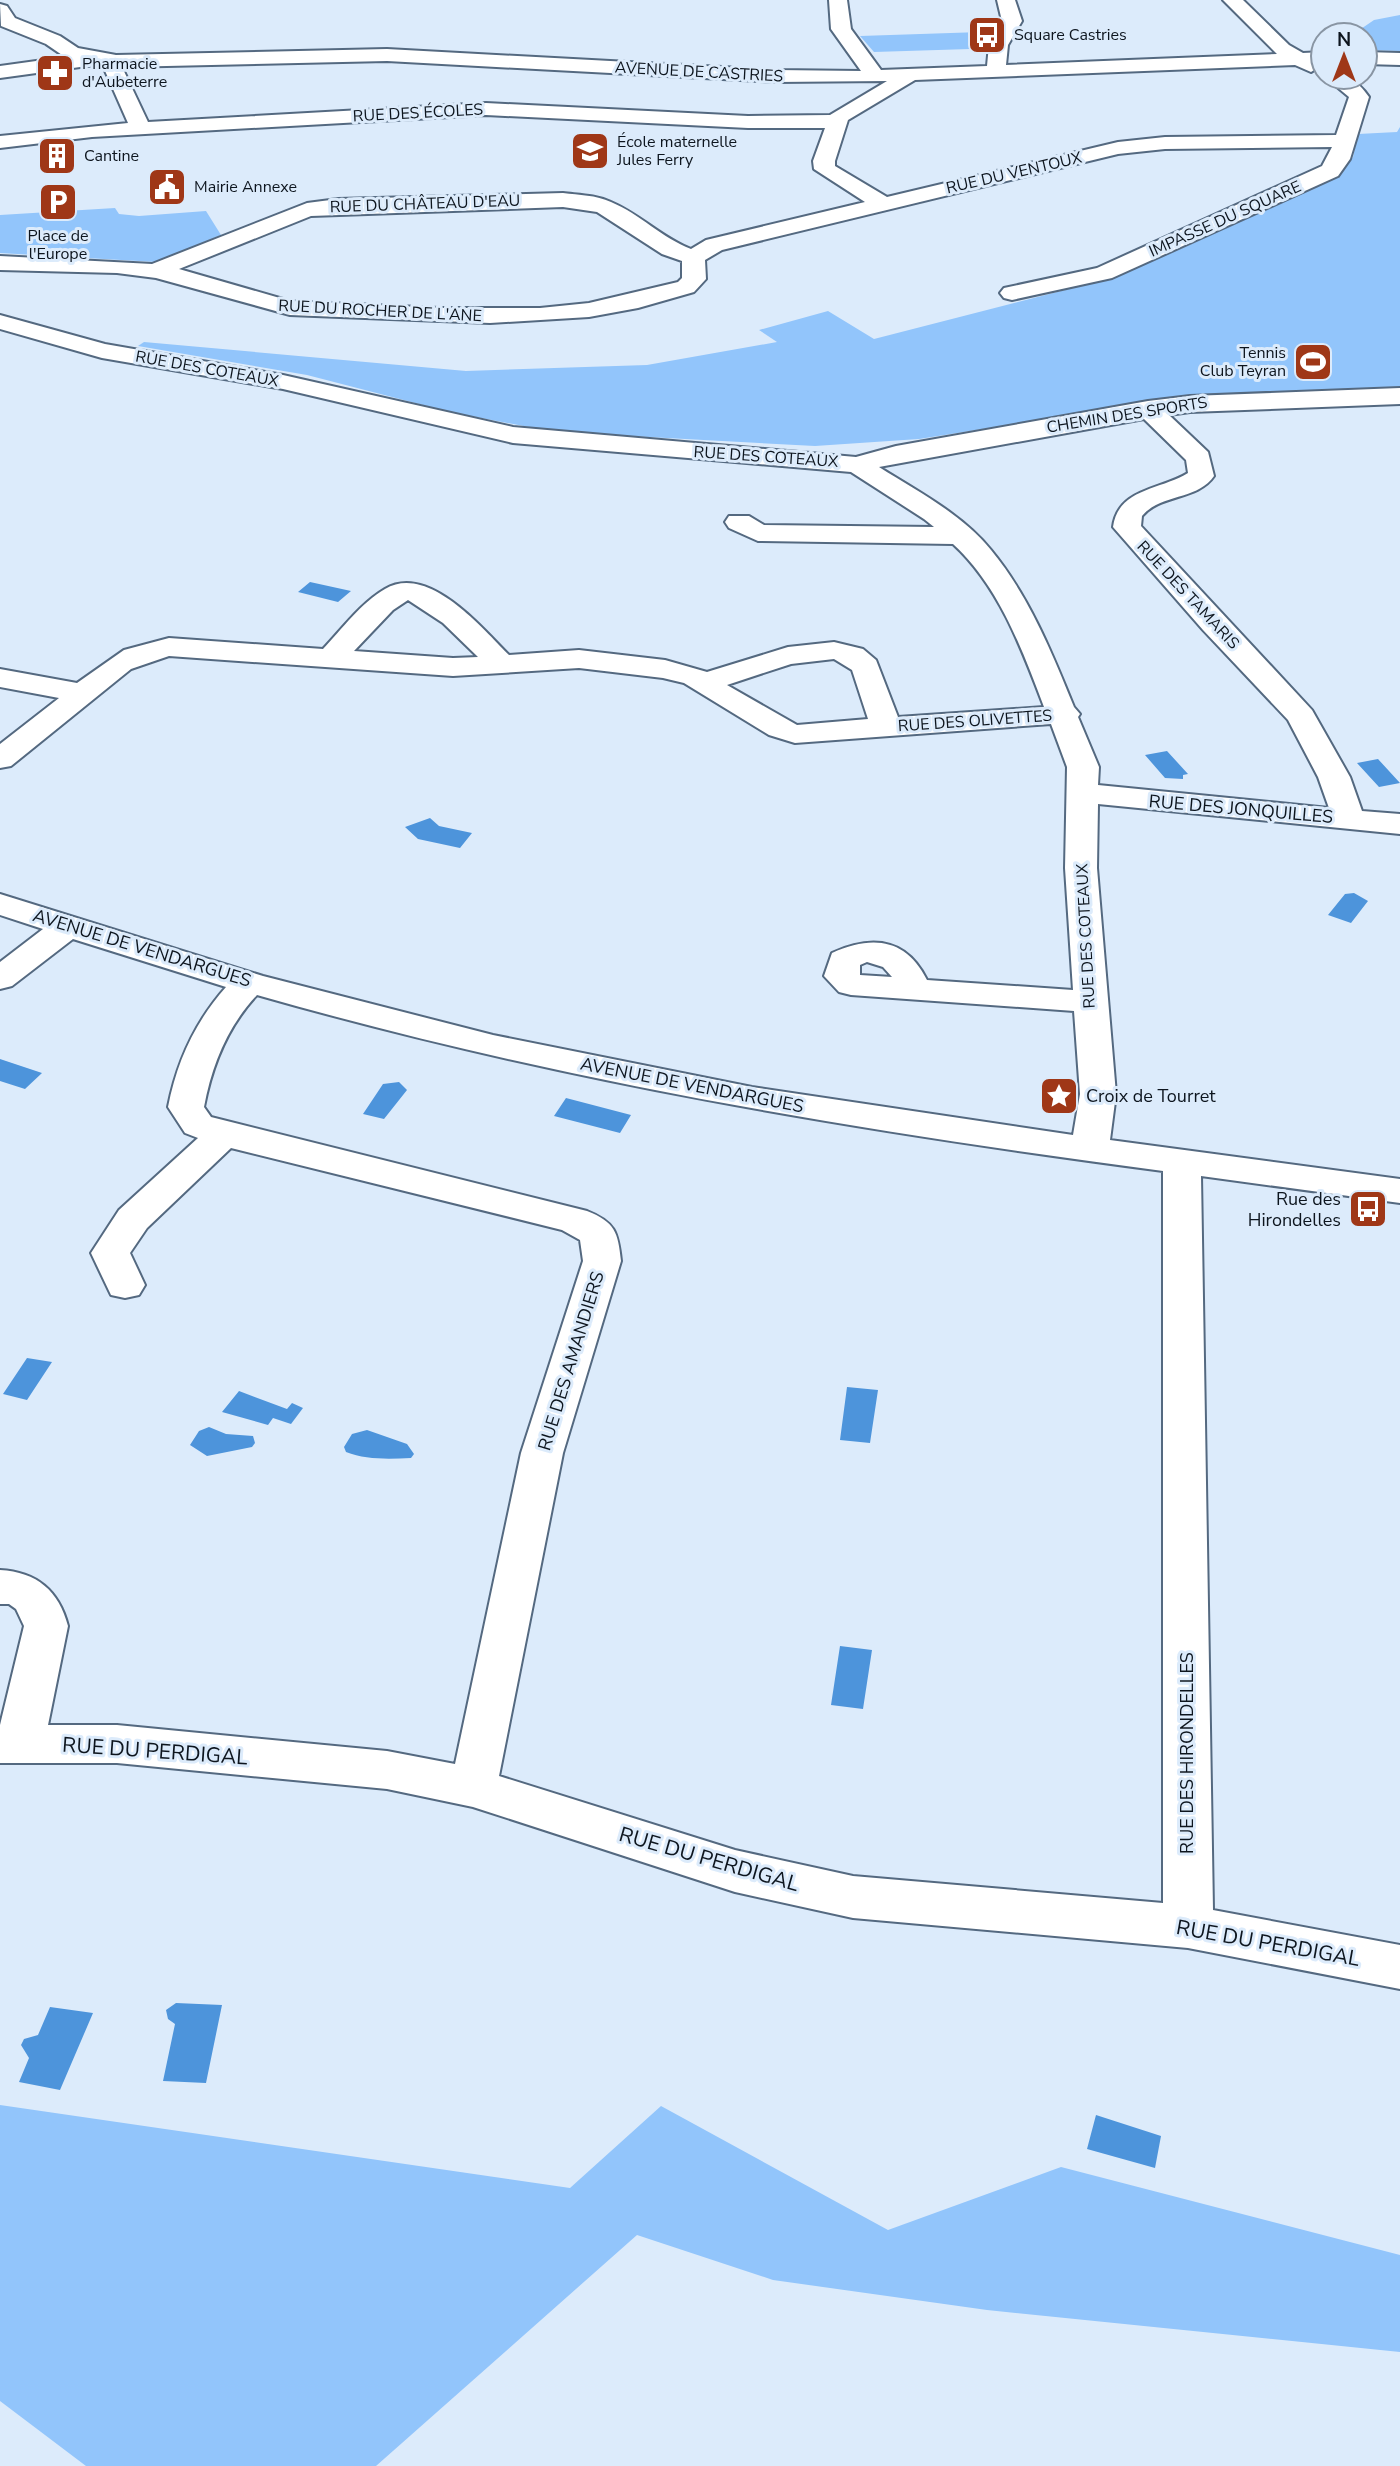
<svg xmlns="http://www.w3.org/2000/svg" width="1400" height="2466" viewBox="0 0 1400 2466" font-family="'Nunito Sans',sans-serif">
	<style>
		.green { fill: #92c5fb }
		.water { fill: #4d94db }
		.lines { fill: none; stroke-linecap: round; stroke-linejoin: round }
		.minor-casing { stroke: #546980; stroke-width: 4 }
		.minor { fill: #fff; fill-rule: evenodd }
		.labels { text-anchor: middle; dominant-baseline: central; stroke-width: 6; stroke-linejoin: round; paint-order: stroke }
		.far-poi-label { font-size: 16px; fill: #0d151e; stroke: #dcebfb; text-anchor: start }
		.far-street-label { font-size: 16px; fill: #0d151e; stroke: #dcebfb }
		.street-label { font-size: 18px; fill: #0d151e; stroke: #dcebfb }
		.poi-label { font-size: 18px; fill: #0d151e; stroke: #dcebfb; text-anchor: start }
		.near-street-label { font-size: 21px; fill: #0d151e; stroke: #dcebfb }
	</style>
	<rect width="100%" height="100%" fill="#dcebfb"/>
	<path class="green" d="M 1400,15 L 1400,51 L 1365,50 L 1365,35 L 1352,35 L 1374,20 Z
		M 981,32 L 970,49 L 874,52 L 860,36 Z
		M 1400,127 L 1400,390 L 1255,392 L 1168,400 L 919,439 L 815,446 L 555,432 L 450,412 L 307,375 L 138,346 L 144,342 L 466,371 L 647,365 L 777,342 L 759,330 L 828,311 L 874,339 L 1108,279 L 1185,247 L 1339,173 L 1353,157 L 1358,134 L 1397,132 Z
		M 115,208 L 119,214 L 139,216 L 206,211 L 221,235 L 156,262 L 0,253 L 0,215 Z
		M 0,2105 L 570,2188 L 661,2106 L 888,2230 L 1061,2167 L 1400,2255 L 1400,2352 L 987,2310 L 773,2280 L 637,2235 L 376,2466 L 86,2466 L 0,2401 Z"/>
	<path class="water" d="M 310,582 L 351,591 L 338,602 L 298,592 Z
		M 1167,751 L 1188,774 L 1183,775 L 1183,779 L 1165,778 L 1145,755 Z
		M 1378,759 L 1400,783 L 1379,787 L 1357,763 Z
		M 430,818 L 439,826 L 472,833 L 460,848 L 418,839 L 405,827 Z
		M 1354,893 L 1368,901 L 1351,923 L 1328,915 L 1345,894 Z
		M 0,1059 L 42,1073 L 25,1089 L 0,1081 Z
		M 399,1082 L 407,1090 L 384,1119 L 363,1114 L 383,1084 Z
		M 566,1098 L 631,1115 L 620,1133 L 554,1116 Z
		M 27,1358 L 52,1362 L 27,1400 L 3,1394 Z
		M 847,1387 L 878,1390 L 870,1443 L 840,1440 Z
		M 239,1391 L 287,1409 L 292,1403 L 303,1408 L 291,1424 L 273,1418 L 268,1425 L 222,1412 Z
		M 209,1427 L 226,1434 L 253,1436 L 255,1443 L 252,1447 L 207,1456 L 190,1445 L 199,1431 Z
		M 367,1430 L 407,1444 L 414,1454 L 411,1458 C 389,1459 366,1460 346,1452 L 344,1447 L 352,1434 Z
		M 840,1646 L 872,1650 L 863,1709 L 831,1705 Z
		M 176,2003 L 222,2005 L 206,2083 L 163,2081 L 175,2024 L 168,2019 L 166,2010 Z
		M 50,2007 L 93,2013 L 60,2090 L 19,2082 L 29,2058 L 21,2045 L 24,2039 L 38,2035 Z
		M 1096,2115 L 1161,2136 L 1155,2168 L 1087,2149 Z"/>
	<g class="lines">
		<defs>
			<path id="minor" d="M 829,0 L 847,0 L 851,29 L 881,70 L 987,66 L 989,45 L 1002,21 L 997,0 L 1015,0 L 1022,21 L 1008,45 L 1006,65 L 1277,54 L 1223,0 L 1243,0 L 1289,45 L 1303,53 L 1323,52 L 1323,64 L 1311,72 L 1295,65 L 915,80 L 848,120 L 835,161 L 835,166 L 887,197 L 1118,142 L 1165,137 L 1336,135 L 1349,97 L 1325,77 C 1347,77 1356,78 1369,97 L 1350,159 L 1338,176 L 1112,278 L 1012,300 L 1004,298 L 1000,293 L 1004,288 L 1097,268 L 1322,166 L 1332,147 L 1165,149 L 1118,154 L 722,250 L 705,260 L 706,279 L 694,292 L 638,308 L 589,317 L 490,323 L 290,315 L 156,278 L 117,273 L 0,270 L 0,256 L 152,264 L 307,203 L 338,199 L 563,193 C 579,195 596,195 611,202 C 640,214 662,238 691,249 L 706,240 L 865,202 L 814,169 L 813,161 L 825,128 L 748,128 L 486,115 L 92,137 L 0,148 L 0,136 L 128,123 L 102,64 L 0,78 L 0,66 L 65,57 L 46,44 L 1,26 L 0,4 L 7,6 L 15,18 L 60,36 L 78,48 L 116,55 L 387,49 L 776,70 L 861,71 L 831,29 ZM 387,61 L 776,82 L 887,81 L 830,115 L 748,116 L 486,103 L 148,122 L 122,67 ZM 563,207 L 597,212 L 662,254 L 682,261 L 682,278 L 678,282 L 589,303 L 540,308 L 440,308 L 290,301 L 179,269 L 311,216 Z
				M 1365,52 L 1400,53 L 1400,65 L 1365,64 Z
				M 0,315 L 105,344 L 283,375 L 513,427 L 856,457 L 896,446 L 1148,401 L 1190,396 L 1400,388 L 1400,404 L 1190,412 L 1169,415 L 1208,452 L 1214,476 C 1198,500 1160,494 1142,516 L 1141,526 L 1312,710 L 1350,777 L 1362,811 L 1400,814 L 1400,834 L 1098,804 L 1097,868 L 1116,1094 L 1110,1140 L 1400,1179 L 1400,1203 L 1201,1176 L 1213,1910 L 1400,1945 L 1400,1989 L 1188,1948 L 853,1918 L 735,1892 L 473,1807 L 387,1789 L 117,1763 L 0,1763 L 0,1725 L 24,1626 L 16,1609 L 9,1604 L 0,1604 L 0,1570 C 37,1572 59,1591 68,1626 L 48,1725 L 117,1725 L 387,1751 L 455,1764 L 521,1453 L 583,1261 L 580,1240 L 562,1230 L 231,1148 L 147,1228 L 130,1253 L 145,1285 L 139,1295 L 125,1298 L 111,1295 L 91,1253 L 119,1210 L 198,1138 L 185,1133 L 168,1107 C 177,1061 195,1022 226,987 L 73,939 L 12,986 L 0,989 L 0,962 L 43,929 L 0,915 L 0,894 L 263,976 L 493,1035 L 752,1087 L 1073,1135 L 1080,1094 L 1074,1011 L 851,995 L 839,992 L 824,976 L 832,953 C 872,935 906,938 927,980 L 1073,990 L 1065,868 L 1067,767 L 1051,724 L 795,743 L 769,735 L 684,683 L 663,678 L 579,668 L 453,676 L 169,656 L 131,669 L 11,766 L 0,768 L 0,744 L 59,698 L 0,687 L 0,669 L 77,683 L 124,650 L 169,638 L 323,649 C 342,629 361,603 385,589 C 428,563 482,628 509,655 L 579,650 L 665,660 L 707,672 L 788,647 L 834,642 L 863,649 L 876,660 L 898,717 L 1044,707 C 1022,649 999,586 953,544 L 758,541 L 729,528 L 725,522 L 729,516 L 749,516 L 764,525 L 934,527 L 924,519 L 851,472 L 513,443 L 283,389 L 102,358 L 0,329 ZM 1144,419 L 1186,460 L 1188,473 C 1161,490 1118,488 1113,527 L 1203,630 L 1288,720 L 1318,777 L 1329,808 L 1098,785 L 1099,767 L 1078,717 L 1080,714 L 1074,707 C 1052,653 1029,596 991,550 C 962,514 917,491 879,467 ZM 408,600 L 443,623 L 478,657 L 453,658 L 354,651 L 393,610 ZM 834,659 L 852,670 L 868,719 L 797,725 L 727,685 L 791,664 ZM 867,962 L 883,967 L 892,977 L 860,975 L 860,965 ZM 257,995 C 558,1081 853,1130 1163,1171 L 1163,1903 L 853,1876 L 735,1850 L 499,1776 L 563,1453 L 621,1261 C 618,1232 615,1222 587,1211 L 211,1117 L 204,1107 C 212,1065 227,1027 257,995 Z"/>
		</defs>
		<use href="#minor" class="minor-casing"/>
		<use href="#minor" class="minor"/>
	</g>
	<defs>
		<symbol id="bus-square" viewBox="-11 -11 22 22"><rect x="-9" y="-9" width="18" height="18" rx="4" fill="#9f3717" stroke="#dcebfb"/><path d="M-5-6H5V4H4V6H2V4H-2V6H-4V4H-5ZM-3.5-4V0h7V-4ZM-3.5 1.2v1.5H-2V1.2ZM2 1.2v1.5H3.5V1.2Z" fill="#fff"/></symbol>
		<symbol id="pharmacy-square" viewBox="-11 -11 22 22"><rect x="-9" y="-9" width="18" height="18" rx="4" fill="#9f3717" stroke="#dcebfb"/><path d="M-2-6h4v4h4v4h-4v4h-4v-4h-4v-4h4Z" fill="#fff"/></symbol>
		<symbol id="school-square" viewBox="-11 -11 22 22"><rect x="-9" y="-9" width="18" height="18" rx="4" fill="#9f3717" stroke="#dcebfb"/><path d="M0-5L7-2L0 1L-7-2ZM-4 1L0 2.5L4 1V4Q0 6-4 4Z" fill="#fff"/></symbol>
		<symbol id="building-square" viewBox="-11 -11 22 22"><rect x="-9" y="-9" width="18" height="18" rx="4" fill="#9f3717" stroke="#dcebfb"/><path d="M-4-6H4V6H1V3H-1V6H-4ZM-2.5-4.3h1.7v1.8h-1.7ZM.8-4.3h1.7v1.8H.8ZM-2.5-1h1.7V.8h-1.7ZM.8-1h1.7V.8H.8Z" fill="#fff"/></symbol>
		<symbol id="civic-square" viewBox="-11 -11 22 22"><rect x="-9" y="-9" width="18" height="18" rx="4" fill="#9f3717" stroke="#dcebfb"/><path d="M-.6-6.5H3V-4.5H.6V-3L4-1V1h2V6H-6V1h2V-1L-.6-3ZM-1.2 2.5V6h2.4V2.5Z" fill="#fff"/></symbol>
		<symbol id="parking-square" viewBox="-11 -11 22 22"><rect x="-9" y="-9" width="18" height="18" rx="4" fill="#9f3717" stroke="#dcebfb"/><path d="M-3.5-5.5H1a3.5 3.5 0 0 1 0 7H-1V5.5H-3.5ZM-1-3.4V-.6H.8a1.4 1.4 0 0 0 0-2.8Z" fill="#fff"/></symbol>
		<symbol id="stadium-square" viewBox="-11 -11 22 22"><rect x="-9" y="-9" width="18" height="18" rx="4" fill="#9f3717" stroke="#dcebfb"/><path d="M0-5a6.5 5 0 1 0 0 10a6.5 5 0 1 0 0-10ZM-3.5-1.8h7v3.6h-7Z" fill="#fff"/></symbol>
		<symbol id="sight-square" viewBox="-11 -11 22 22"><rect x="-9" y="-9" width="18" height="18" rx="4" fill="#9f3717" stroke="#dcebfb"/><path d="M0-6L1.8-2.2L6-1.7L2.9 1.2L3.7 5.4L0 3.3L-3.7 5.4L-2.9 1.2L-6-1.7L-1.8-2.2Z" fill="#fff"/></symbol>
	</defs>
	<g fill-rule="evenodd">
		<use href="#bus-square" x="965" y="13" width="44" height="44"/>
		<use href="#pharmacy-square" x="33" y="51" width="44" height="44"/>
		<use href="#school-square" x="568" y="129" width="44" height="44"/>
		<use href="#building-square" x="35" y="134" width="44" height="44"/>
		<use href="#civic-square" x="145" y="165" width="44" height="44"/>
		<use href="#parking-square" x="36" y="180" width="44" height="44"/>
		<use href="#stadium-square" x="1291" y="340" width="44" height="44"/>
		<use href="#sight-square" x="1037" y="1074" width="44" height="44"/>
		<use href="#bus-square" x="1346" y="1187" width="44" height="44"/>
	</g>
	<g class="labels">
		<g class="far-poi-label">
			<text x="1014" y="35">Square Castries</text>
			<text x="82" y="64">Pharmacie<tspan x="82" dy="18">d'Aubeterre</tspan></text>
			<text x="617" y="142">École maternelle<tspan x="617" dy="18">Jules Ferry</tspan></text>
			<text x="84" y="156">Cantine</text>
			<text x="194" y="187">Mairie Annexe</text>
			<text x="58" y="236" text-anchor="middle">Place de<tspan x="58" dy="18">l'Europe</tspan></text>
			<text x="1286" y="353" text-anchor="end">Tennis<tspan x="1286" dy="18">Club Teyran</tspan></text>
		</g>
		<g class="far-street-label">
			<text transform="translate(699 72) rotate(3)">AVENUE DE CASTRIES</text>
			<text transform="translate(418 113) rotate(-3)">RUE DES ÉCOLES</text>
			<text transform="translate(1014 173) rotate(-13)">RUE DU VENTOUX</text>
			<text transform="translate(425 204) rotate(-2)">RUE DU CHÂTEAU D'EAU</text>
			<text transform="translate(1225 219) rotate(-24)">IMPASSE DU SQUARE</text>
			<text transform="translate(380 311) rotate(3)">RUE DU ROCHER DE L'ANE</text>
			<text transform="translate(207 369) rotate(10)">RUE DES COTEAUX</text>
			<text transform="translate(1127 415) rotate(-9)">CHEMIN DES SPORTS</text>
			<text transform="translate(766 457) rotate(4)">RUE DES COTEAUX</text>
			<text transform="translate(1188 595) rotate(47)">RUE DES TAMARIS</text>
			<text transform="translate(975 721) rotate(-4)">RUE DES OLIVETTES</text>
			<text transform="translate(1086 936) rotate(-93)">RUE DES COTEAUX</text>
		</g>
		<g class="street-label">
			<text transform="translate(1241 809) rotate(5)">RUE DES JONQUILLES</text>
			<text transform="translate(142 948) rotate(17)">AVENUE DE VENDARGUES</text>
			<text transform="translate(692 1085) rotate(11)">AVENUE DE VENDARGUES</text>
			<text transform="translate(571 1361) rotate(-73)">RUE DES AMANDIERS</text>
			<text transform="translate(1187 1753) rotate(-90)">RUE DES HIRONDELLES</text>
		</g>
		<g class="poi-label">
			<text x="1086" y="1096">Croix de Tourret</text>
			<text x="1341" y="1199" text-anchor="end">Rue des<tspan x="1341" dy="21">Hirondelles</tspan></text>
		</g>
		<g class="near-street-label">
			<text transform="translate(155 1751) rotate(4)">RUE DU PERDIGAL</text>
			<text transform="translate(709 1859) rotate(16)">RUE DU PERDIGAL</text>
			<text transform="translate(1268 1943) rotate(10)">RUE DU PERDIGAL</text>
		</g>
	</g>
	<g transform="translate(1344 56)"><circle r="33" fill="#dcebfb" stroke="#8995a3" stroke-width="2"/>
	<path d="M0-5L12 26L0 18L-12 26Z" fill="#9f3717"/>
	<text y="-10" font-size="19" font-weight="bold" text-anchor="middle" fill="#0d151e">N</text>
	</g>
</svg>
